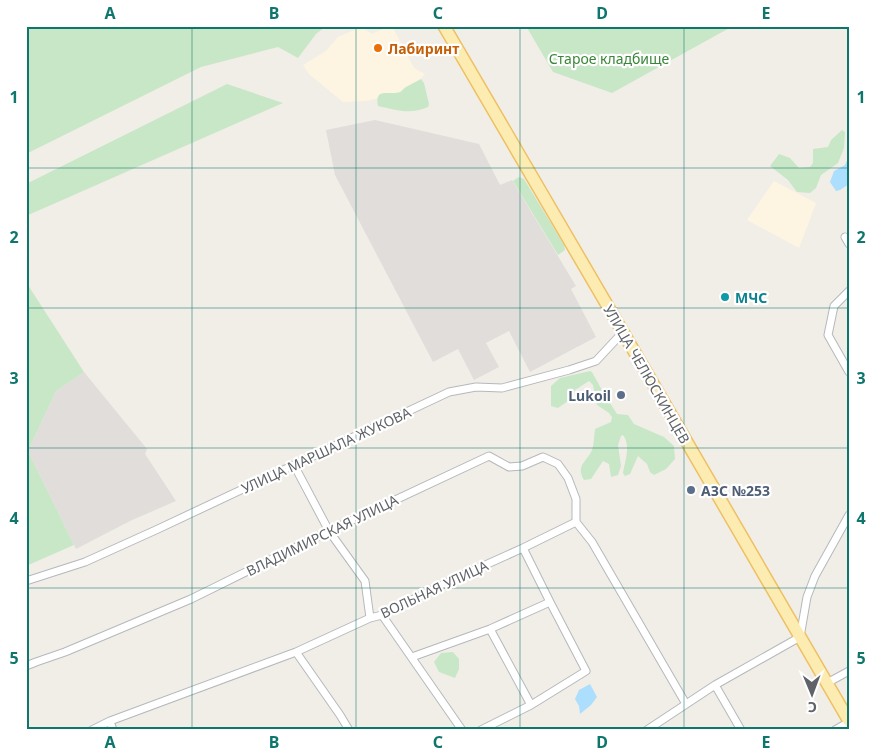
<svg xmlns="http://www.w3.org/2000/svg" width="875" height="756" viewBox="0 0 875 756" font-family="'Noto Sans',sans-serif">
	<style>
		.commercial { fill: #fdf5e1 }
		.industrial { fill: #e0ddda }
		.green { fill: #c8e7c6 }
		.water { fill: #acdefd }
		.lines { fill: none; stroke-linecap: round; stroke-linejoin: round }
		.minor-casing { stroke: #b5b8bc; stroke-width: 9 }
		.primary-casing { stroke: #eec064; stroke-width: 14 }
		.minor { stroke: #fff; stroke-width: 7 }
		.primary { stroke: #fdecb1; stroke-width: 11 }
		.grid { fill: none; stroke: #0f766e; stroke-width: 1; stroke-opacity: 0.55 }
		.food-dot { fill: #e8710a; stroke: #fff; stroke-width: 2 }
		.culture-dot { fill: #0f9aa8; stroke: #fff; stroke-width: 2 }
		.service-dot { fill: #5c6f8a; stroke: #fff; stroke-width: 2 }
		.labels { text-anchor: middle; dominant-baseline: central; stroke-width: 4.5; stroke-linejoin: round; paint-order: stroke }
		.food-label { font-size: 14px; font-weight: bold; fill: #c56008; stroke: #fff; text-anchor: start }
		.park-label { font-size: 14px; fill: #398638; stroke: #fff }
		.culture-label { font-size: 14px; font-weight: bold; fill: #0d838f; stroke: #fff; text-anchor: start }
		.street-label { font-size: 14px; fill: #5f6368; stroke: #fff }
		.service-label { font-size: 14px; font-weight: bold; fill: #4e5e75; stroke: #fff; text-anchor: end }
		.neatline { fill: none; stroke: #0f766e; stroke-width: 2 }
		.grid-label { font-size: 16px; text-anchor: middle; font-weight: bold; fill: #0f766e }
	</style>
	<rect width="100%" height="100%" fill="#f1eee8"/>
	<path class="commercial" d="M 388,26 L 392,26 L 414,68 L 425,74 L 412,90 L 366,101 L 343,102 L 309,74 L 303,65 L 326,51 L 338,37 L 361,27 L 372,34 Z
		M 774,181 L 816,203 L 799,248 L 747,220 Z"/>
	<path class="industrial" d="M 375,120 L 479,144 L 500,185 L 512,180 L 576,286 L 571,289 L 596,337 L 530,372 L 509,331 L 486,343 L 499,367 L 474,380 L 458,349 L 433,362 L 335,175 L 326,130 Z
		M 84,372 L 147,449 L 145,454 L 176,501 L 130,521 L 76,549 L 28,451 L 56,391 Z"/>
	<path class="green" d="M 26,26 L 326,26 L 316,34 L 298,58 L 278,47 L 201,67 L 26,154 Z
		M 526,26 L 733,26 L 612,93 L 553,72 Z
		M 421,79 L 424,83 L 429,104 L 428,107 C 410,115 396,110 378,106 C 374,86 390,96 400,92 C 402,91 404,88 406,87 C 411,84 416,82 421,79 Z
		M 227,84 L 283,103 L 26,216 L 26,184 Z
		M 842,130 L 845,132 L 844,148 L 838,163 L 821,175 L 816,188 L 810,193 L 797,192 L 788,180 L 770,166 L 779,154 L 790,158 L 799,168 L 810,167 L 813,163 L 813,149 L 828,147 L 831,140 Z
		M 519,177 L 524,179 L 564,245 L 565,250 L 558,255 L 513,181 Z
		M 26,282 L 84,372 L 56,391 L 28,451 L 74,545 L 26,566 Z
		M 590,371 L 592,372 L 603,392 L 617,414 L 628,415 L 634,424 L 664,437 L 674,446 L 675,459 L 666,469 L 654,475 L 650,472 L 647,464 L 638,456 L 630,474 L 625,476 L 623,473 C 625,461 631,445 623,435 L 621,436 L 618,445 L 621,466 L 618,475 L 611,477 L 609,464 L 603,461 L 591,479 L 584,480 C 575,465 587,462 592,450 C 594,444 594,436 595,429 L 611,422 L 612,417 L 609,413 L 597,405 L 593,385 L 589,381 L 575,390 L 568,401 L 558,408 L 551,406 L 551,386 L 560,378 Z
		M 453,652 L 459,659 L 459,669 L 455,678 L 439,672 L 434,662 L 441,653 Z"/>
	<path class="water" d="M 849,156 L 849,184 L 840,190 L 836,191 L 830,182 L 834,171 L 845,165 Z
		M 590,684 L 597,697 L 591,705 L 580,714 L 579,706 L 575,699 L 579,690 Z"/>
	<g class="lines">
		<defs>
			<path id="minor" d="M 845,237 L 849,244
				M 849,291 L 834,306 L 828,335 L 849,372
				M 294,465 L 329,531 L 365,581 L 370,618
				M 523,548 L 550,602
				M 26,581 L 85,562 L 158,529 L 449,392 L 476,387 L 502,388 L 569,370 L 596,361 L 623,332
				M 378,616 L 382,615 L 462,730
				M 296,652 L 340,715 L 349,730
				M 412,657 L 490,629 L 550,602 L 586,671 L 531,705
				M 26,666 L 36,662 L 65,652 L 191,599 L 329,531 L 489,456 L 509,467 L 522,466 L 543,457 L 558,464 L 568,478 L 576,499 L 576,522
				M 827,683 L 849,671
				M 715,685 L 741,730
				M 110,721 L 113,730
				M 92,730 L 110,721 L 296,652 L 370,618 L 382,615 L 452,580 L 523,548 L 576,522 L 592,542 L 686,704
				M 481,730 L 531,705 L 490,629
				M 647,730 L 715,685 L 800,637 L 807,597 L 815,576 L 849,515
				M 835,730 L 849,722"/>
			<path id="primary" d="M 444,26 L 631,346 L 849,721"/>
		</defs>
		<use href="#minor" class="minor-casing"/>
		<use href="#primary" class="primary-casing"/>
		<use href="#minor" class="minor"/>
		<use href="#primary" class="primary"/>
	</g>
	<path class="grid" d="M 192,26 L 192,730M 356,26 L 356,730M 520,26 L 520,730M 684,26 L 684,730M 26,168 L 849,168M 26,308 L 849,308M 26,448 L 849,448M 26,588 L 849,588"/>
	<circle class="food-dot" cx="378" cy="48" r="5"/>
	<circle class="culture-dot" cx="725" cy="297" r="5"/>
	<g class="service-dot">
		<circle cx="621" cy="395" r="5"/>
		<circle cx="691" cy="490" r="5"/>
	</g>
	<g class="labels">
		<g class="food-label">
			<text x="388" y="48">Лабиринт</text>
		</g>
		<g class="park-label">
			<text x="609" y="58">Старое кладбище</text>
		</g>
		<g class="culture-label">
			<text x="735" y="297">МЧС</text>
		</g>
		<g class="street-label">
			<text transform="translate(647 374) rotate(60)">УЛИЦА ЧЕЛЮСКИНЦЕВ</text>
			<text transform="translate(326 450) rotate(-25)">УЛИЦА МАРШАЛА ЖУКОВА</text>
			<text transform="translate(322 535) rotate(-26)">ВЛАДИМИРСКАЯ УЛИЦА</text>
			<text transform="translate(434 589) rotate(-25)">ВОЛЬНАЯ УЛИЦА</text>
		</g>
		<g class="service-label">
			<text x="611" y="395">Lukoil</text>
			<text x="701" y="490" text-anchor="start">АЗС №253</text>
		</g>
	</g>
	<rect width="875" height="756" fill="none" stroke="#ffffff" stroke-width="55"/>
	<g transform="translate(812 694) rotate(179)" stroke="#ffffff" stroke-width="4" paint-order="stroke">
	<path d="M0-4L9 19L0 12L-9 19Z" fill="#5f6368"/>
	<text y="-8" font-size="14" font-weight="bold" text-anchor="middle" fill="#5f6368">С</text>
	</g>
	<rect x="28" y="28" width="820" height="700" class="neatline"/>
	<g class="grid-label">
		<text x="110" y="19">A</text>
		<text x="274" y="19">B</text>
		<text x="438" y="19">C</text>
		<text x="602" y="19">D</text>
		<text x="766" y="19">E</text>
		<text x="14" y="103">1</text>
		<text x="861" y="103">1</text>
		<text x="14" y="243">2</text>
		<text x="861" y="243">2</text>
		<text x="14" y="384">3</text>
		<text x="861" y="384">3</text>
		<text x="14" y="524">4</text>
		<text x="861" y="524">4</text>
		<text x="14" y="664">5</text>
		<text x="861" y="664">5</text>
		<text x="110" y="748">A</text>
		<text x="274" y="748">B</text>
		<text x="438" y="748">C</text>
		<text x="602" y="748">D</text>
		<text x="766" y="748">E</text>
	</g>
</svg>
